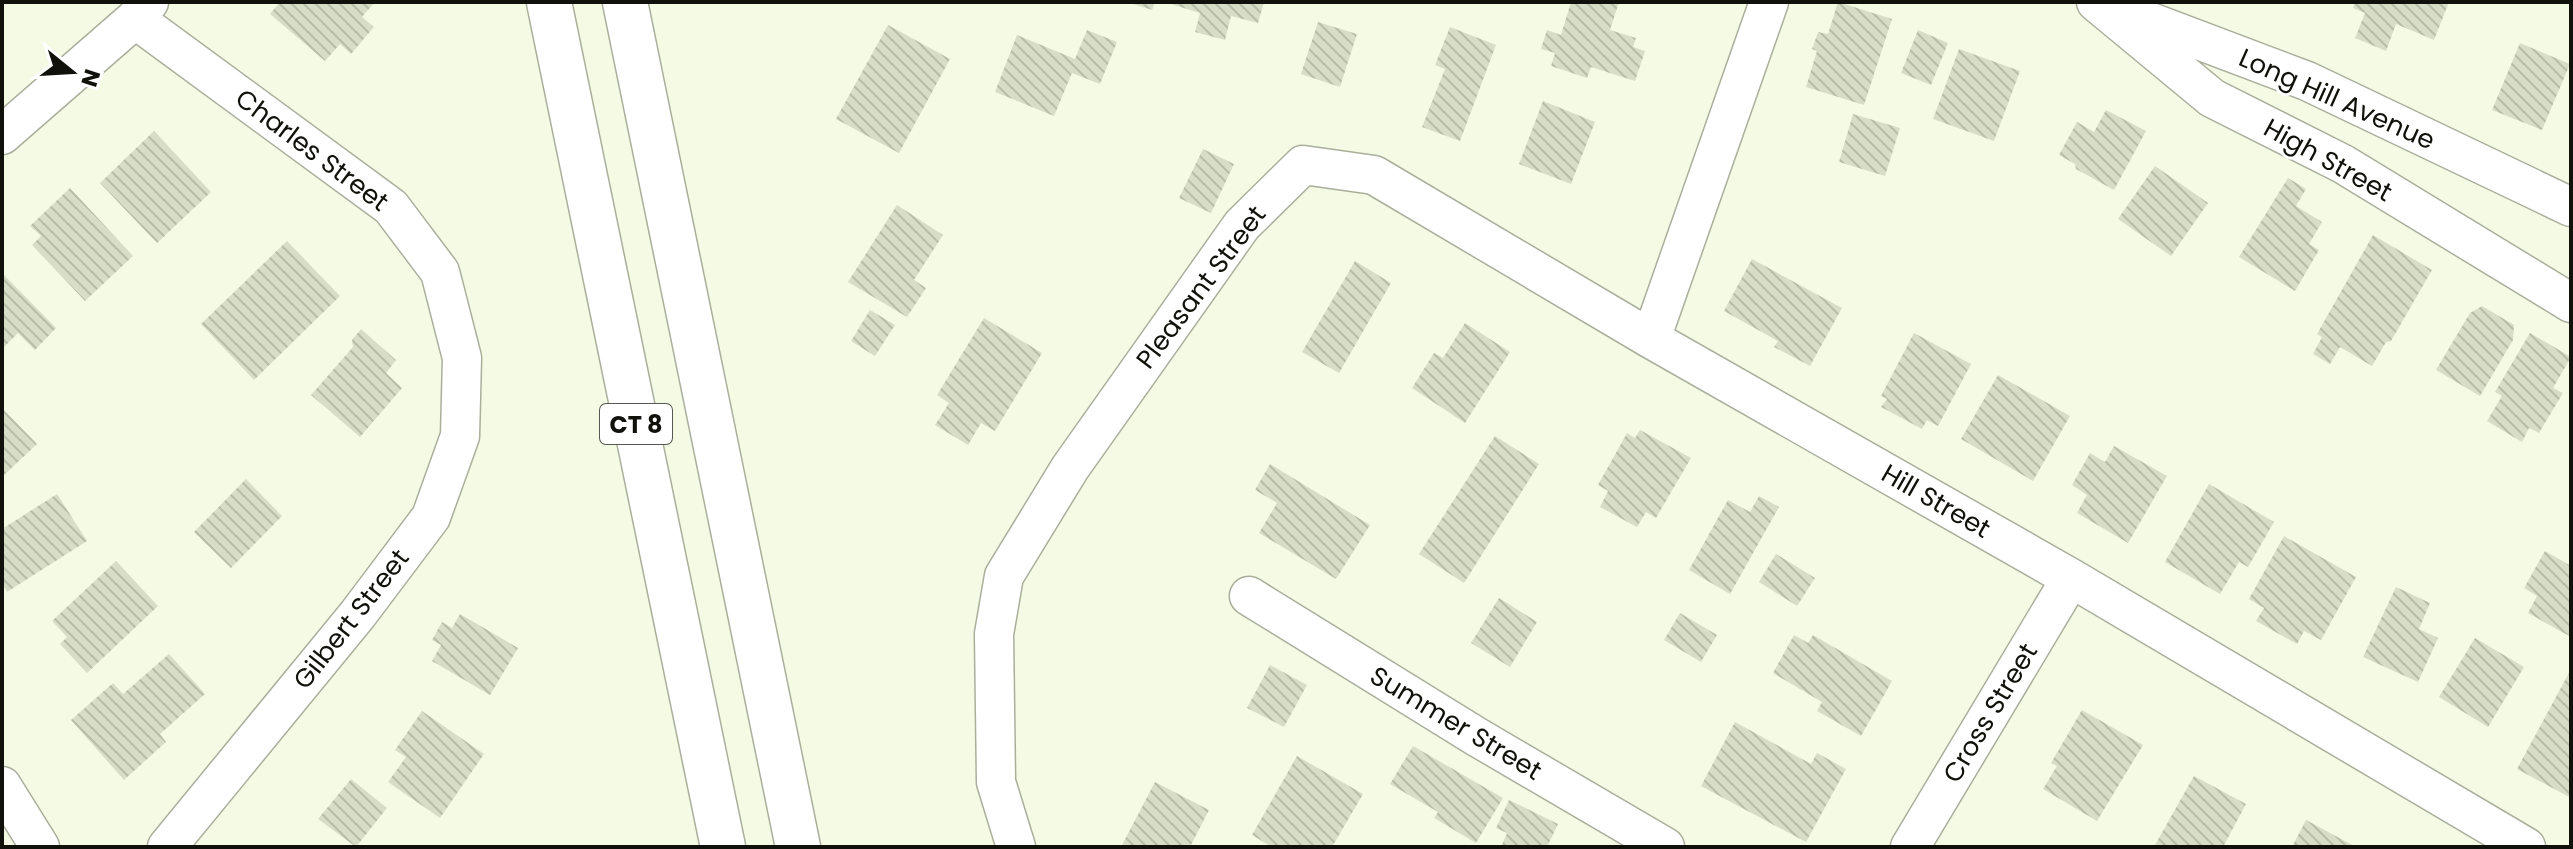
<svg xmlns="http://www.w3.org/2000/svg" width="2573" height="849" viewBox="0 0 2573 849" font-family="Poppins,sans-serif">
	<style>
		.building { fill: url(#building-back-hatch) }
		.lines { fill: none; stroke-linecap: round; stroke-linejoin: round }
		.street-casing { stroke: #aaaf9c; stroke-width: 41 }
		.highway-casing { stroke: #aaaf9c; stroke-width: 47 }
		.street { stroke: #fff; stroke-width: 38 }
		.highway { stroke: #fff; stroke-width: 44 }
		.labels { text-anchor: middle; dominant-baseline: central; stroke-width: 6; stroke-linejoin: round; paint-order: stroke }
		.shield { fill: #fff; stroke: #585854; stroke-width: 2 }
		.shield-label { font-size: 24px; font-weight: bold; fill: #10110a }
		.street-label { font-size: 26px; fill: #10110a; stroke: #fff }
	</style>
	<defs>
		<pattern id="building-back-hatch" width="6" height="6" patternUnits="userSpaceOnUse" patternTransform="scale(2)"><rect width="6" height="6" fill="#d8ddc8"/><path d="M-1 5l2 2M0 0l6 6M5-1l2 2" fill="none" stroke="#b8bdaa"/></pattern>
	</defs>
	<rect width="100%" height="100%" fill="#f5fae5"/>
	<path class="building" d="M 280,2 L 375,2 L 362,17 L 374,27 L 351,54 L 340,44 L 325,61 L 270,14 Z
		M 1127,2 L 1155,2 L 1152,10 Z
		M 1164,2 L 1264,2 L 1258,23 L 1231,16 L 1225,40 L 1195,32 L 1200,13 Z
		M 1571,2 L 1619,2 L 1610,30 L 1636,38 L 1633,47 L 1645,51 L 1635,81 L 1591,67 L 1587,78 L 1551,66 L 1555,53 L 1541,49 L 1547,30 L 1561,35 Z
		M 1838,2 L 1892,19 L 1864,105 L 1806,87 L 1817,51 L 1812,49 L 1818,32 L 1828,34 Z
		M 2355,2 L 2449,2 L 2434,40 L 2396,24 L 2386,51 L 2355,38 L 2365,13 L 2353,8 Z
		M 1318,22 L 1357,34 L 1340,87 L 1301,74 Z
		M 888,25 L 950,59 L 899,153 L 836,119 Z
		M 1450,27 L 1496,45 L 1460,141 L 1422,127 L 1445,69 L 1435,65 Z
		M 1087,30 L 1117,42 L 1100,84 L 1072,73 L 1054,116 L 995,92 L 1017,35 L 1075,59 Z
		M 1918,30 L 1948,43 L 1931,85 L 1901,73 Z
		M 2520,43 L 2570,64 L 2542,130 L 2492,110 Z
		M 1959,49 L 2020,71 L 1994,141 L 1933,119 Z
		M 1543,101 L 1595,122 L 1571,184 L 1519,164 Z
		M 2106,110 L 2146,131 L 2114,190 L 2076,169 L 2075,164 L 2059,155 L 2077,122 L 2094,132 Z
		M 1853,114 L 1900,128 L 1885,176 L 1839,162 Z
		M 154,131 L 211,192 L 157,243 L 100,183 Z
		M 1203,149 L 1234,164 L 1211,213 L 1179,198 Z
		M 2155,166 L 2208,203 L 2171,256 L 2118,219 Z
		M 2288,178 L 2306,189 L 2296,206 L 2322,222 L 2309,244 L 2319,250 L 2295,291 L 2239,257 Z
		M 70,188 L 133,256 L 85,301 L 32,245 L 41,236 L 30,226 Z
		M 897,205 L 943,235 L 914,280 L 926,288 L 907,317 L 848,282 Z
		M 2373,235 L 2432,270 L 2391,341 L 2386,342 L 2372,366 L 2340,347 L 2330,364 L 2313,354 L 2322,337 L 2317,334 Z
		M 287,241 L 340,296 L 254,380 L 201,324 Z
		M 1752,259 L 1842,308 L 1810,366 L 1774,347 L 1778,341 L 1724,311 Z
		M 1355,261 L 1391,283 L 1339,373 L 1302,352 Z
		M 2,273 L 56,328 L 35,350 L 18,333 L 2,349 Z
		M 2482,306 L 2514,325 L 2513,340 L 2480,396 L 2436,370 L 2470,313 Z
		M 870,310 L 895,325 L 875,356 L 851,341 Z
		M 984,318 L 1042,353 L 995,431 L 981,423 L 968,445 L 935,425 L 949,403 L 937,395 Z
		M 1465,323 L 1510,352 L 1465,423 L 1412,388 L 1434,353 L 1443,358 Z
		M 361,329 L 396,360 L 386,373 L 402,388 L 360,437 L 311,395 L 353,347 L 352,340 Z
		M 1914,333 L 1971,364 L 1938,426 L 1927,420 L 1922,429 L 1881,407 L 1887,399 L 1881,396 Z
		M 2530,333 L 2571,357 L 2553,388 L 2563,393 L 2539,433 L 2529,428 L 2522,442 L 2487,421 L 2502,396 L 2495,392 Z
		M 1998,375 L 2070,416 L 2033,481 L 1961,439 Z
		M 2,408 L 37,444 L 2,477 Z
		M 1640,430 L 1691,458 L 1656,518 L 1646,512 L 1637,527 L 1600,507 L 1608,491 L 1598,485 L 1627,433 L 1635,438 Z
		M 1495,436 L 1539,464 L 1464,583 L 1419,554 Z
		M 2114,446 L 2167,476 L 2128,543 L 2077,513 L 2087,495 L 2072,485 L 2090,453 L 2105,462 Z
		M 1270,464 L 1370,525 L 1336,579 L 1259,533 L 1277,503 L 1255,490 Z
		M 246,479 L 282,516 L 231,568 L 194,532 Z
		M 2209,484 L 2274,522 L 2248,567 L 2239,562 L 2220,594 L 2165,562 Z
		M 57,494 L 87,541 L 7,592 L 2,583 L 2,529 Z
		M 1759,496 L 1779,507 L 1730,594 L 1689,570 L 1728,500 L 1750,512 Z
		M 2284,536 L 2356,577 L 2321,640 L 2304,631 L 2297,644 L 2256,621 L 2264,608 L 2249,599 Z
		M 2545,551 L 2571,566 L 2571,637 L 2528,613 L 2537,596 L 2524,588 Z
		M 1776,554 L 1815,578 L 1797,606 L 1759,582 Z
		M 116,561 L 158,606 L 87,673 L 60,644 L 67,637 L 52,621 Z
		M 2396,587 L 2430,603 L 2419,629 L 2438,638 L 2418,682 L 2363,657 Z
		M 1499,598 L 1537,622 L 1510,667 L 1471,643 Z
		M 1680,613 L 1717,635 L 1701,662 L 1664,640 Z
		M 460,614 L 518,648 L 490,695 L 432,661 L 441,645 L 432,640 L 442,622 L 452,628 Z
		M 1794,635 L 1808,643 L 1813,635 L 1892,681 L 1861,736 L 1817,711 L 1822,702 L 1773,673 Z
		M 2475,638 L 2524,667 L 2488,727 L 2439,697 Z
		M 169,654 L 205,694 L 160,734 L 166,742 L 124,780 L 71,720 L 113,683 L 123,694 Z
		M 1270,665 L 1307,685 L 1284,727 L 1247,708 Z
		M 2571,669 L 2571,798 L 2517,769 Z
		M 2082,710 L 2143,745 L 2097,821 L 2043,789 L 2057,766 L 2051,763 Z
		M 422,711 L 484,754 L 440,818 L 388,782 L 406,757 L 395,750 Z
		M 1735,722 L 1811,764 L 1817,753 L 1846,769 L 1806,842 L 1701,786 Z
		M 1413,746 L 1503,798 L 1476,843 L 1434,818 L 1438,812 L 1390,784 Z
		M 1297,756 L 1363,794 L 1332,847 L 1272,847 L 1252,835 Z
		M 2194,776 L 2246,804 L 2223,847 L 2158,847 L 2155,845 Z
		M 351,779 L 387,808 L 356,847 L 318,819 Z
		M 1155,782 L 1209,810 L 1190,847 L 1121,847 Z
		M 1509,800 L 1558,824 L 1547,847 L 1528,845 L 1527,847 L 1501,847 L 1507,833 L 1496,828 Z
		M 2306,820 L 2356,847 L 2292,847 Z"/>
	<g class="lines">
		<defs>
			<path id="street" d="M 2096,2 L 2212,98 L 2343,164 L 2571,303
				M 2119,10 L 2307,81 L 2571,207
				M 135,19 L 391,207 L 440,272 L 462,358 L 460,436 L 431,517 L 358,614 L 167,847
				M 2,135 L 135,19 L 149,2
				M 1651,339 L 1769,2
				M 1249,596 L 1477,737 L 1665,847
				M 2,786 L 40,847
				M 1016,847 L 996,782 L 994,634 L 1004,576 L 1070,468 L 1242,225 L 1303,165 L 1374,175 L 1651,339 L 2071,578 L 2526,847
				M 1910,847 L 2071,578"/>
			<path id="highway" d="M 549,2 L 723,847
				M 625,2 L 798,847"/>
		</defs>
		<use href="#street" class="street-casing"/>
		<use href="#highway" class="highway-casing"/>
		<use href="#street" class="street"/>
		<use href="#highway" class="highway"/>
	</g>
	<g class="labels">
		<rect class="shield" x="600" y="404" width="72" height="40" rx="6"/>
		<g class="shield-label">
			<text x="636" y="424">CT 8</text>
		</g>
		<g class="street-label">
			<text transform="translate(2337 99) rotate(24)">Long Hill Avenue</text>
			<text transform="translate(312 150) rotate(37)">Charles Street</text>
			<text transform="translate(2328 160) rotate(29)">High Street</text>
			<text transform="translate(1201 287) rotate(-53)">Pleasant Street</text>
			<text transform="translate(1936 501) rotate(30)">Hill Street</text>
			<text transform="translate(351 619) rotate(-52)">Gilbert Street</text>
			<text transform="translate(1990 713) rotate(-59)">Cross Street</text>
			<text transform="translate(1456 723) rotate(31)">Summer Street</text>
		</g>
	</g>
	<rect width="2573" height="849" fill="none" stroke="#10110a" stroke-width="8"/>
	<g transform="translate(72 72) rotate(108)" stroke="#ffffff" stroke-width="6" paint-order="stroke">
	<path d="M0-6L14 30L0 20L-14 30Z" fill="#10110a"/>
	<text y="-12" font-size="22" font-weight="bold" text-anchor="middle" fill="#10110a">N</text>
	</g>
</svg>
